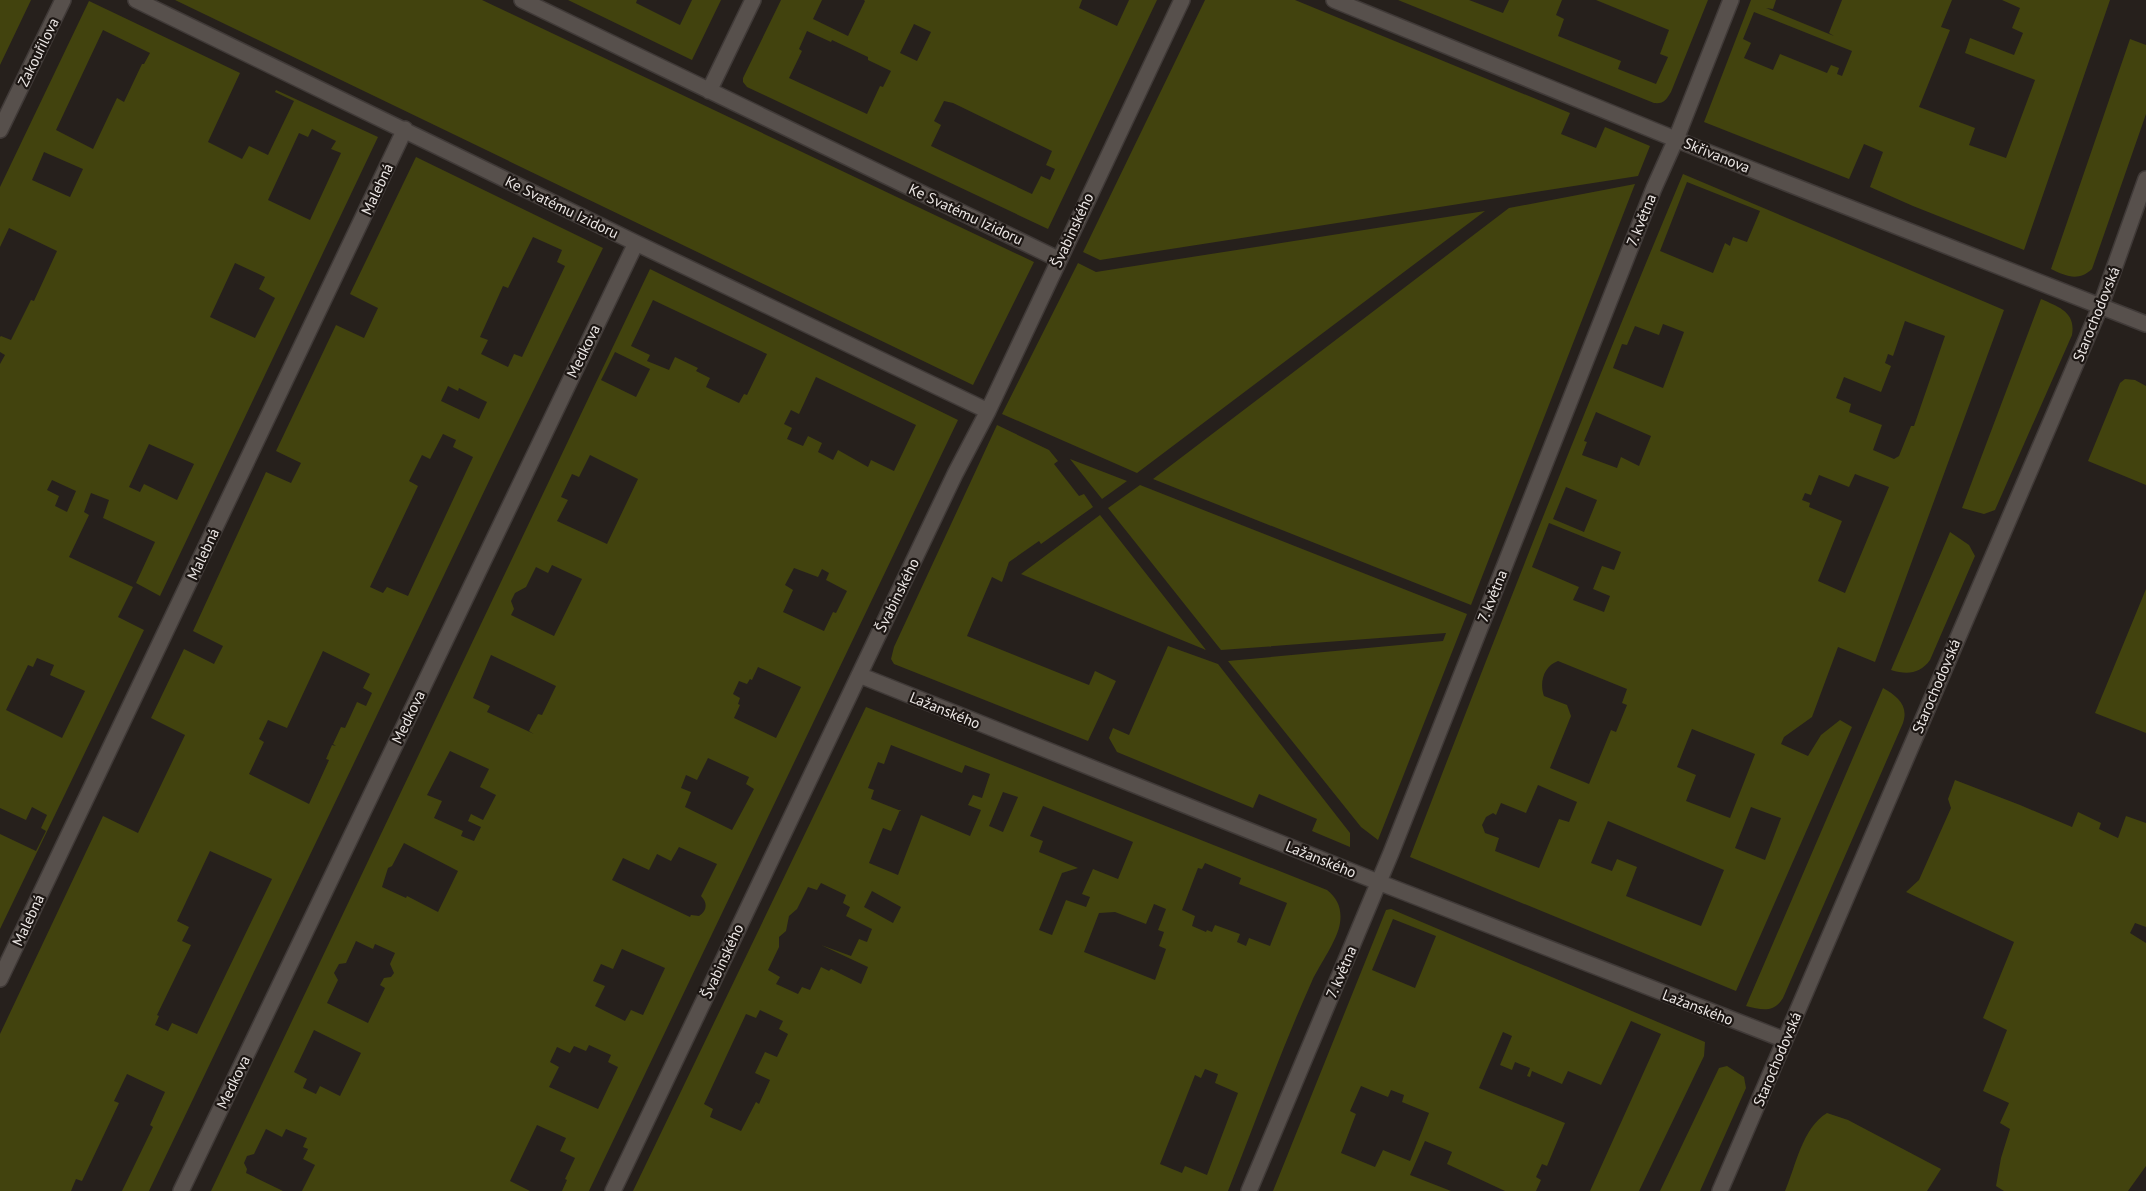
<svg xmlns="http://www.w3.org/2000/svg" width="2146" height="1191" viewBox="0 0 2146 1191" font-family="'PT Sans',sans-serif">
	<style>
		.green { fill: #42430e; fill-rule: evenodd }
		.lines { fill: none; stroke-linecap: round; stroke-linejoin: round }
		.minor-casing { stroke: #403a38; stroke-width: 18 }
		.minor { stroke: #57504c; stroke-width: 15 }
		.labels { text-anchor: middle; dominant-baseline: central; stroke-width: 4.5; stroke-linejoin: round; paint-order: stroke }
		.street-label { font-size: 15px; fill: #ece7e5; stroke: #1c1613 }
	</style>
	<rect width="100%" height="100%" fill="#26201c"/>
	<path class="green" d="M 0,0 L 31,0 L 0,65 Z
		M 175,0 L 482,0 L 1034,262 L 973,385 Z
		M 568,0 L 637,0 L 636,3 L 680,25 L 692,0 L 721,0 L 692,60 Z
		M 781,0 L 822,0 L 813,19 L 848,36 L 865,1 L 864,0 L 1082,0 L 1079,8 L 1117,26 L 1129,0 L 1157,0 L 1048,229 L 747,87 L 743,82 L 743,78 ZM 914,24 L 931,32 L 917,61 L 900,53 ZM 807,31 L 831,42 L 832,40 L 868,57 L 868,60 L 891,71 L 883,87 L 880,86 L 867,114 L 789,78 L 802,51 L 799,49 ZM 944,101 L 953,103 L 1052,151 L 1046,165 L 1055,169 L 1050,180 L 1041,176 L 1032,194 L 931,146 L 941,125 L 934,121 Z
		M 1205,0 L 1295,0 L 1570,113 L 1561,134 L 1596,148 L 1605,127 L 1650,146 L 1638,176 L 1100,260 L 1083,252 Z
		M 1398,0 L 1469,0 L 1503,13 L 1509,0 L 1562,0 L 1556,15 L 1564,19 L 1558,36 L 1621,61 L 1618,69 L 1656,84 L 1668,57 L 1660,54 L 1669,30 L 1596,0 L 1708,0 L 1671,92 C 1666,100 1664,104 1654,103 Z
		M 1751,0 L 1776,0 L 1773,9 L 1766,8 L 1834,36 L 1829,33 L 1842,0 L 1952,0 L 1941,27 L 1950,30 L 1919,107 L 1975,128 L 1969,145 L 2006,158 L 2035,80 L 1965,53 L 1970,38 L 2014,55 L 2023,33 L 2012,28 L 2020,8 L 2002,0 L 2110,0 L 2024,250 L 1913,206 L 1870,187 L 1883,152 L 1864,144 L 1849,179 L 1704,122 ZM 1754,12 L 1852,51 L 1842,76 L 1837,74 L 1839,68 L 1831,65 L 1827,73 L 1780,54 L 1773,70 L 1744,58 L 1751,43 L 1743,39 Z
		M 89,1 L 240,73 L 208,142 L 242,159 L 249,146 L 268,155 L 294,101 L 275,92 L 276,90 L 378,137 L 160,596 L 136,583 L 155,542 L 103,518 L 109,500 L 91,493 L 84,512 L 89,515 L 69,557 L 133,587 L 118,617 L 144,630 L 0,929 L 0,834 L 36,851 L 46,831 L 41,828 L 47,815 L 32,807 L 26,820 L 0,808 L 0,364 L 5,355 L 0,352 L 0,337 L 1,336 L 11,340 L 31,300 L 34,301 L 57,251 L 9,228 L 0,247 L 0,187 ZM 103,30 L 150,53 L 144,64 L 142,64 L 124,102 L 117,98 L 93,149 L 56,130 ZM 312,129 L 336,141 L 331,149 L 341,153 L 310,220 L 268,200 L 299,133 L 308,137 ZM 44,152 L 83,169 L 70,197 L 32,180 ZM 235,263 L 265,277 L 259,289 L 275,298 L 255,338 L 210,317 ZM 149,444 L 194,464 L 177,500 L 144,484 L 140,492 L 129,487 ZM 52,480 L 76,491 L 67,512 L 55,506 L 59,496 L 47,490 ZM 37,658 L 54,665 L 50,675 L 85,691 L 62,738 L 6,710 L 28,665 L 33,667 Z
		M 2130,39 L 2146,45 L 2146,114 L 2092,269 C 2078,282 2066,276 2051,269 Z
		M 416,157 L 603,248 L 490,479 L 149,1191 L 122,1191 L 153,1127 L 150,1125 L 165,1092 L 127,1074 L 114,1101 L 119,1103 L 82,1181 L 76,1179 L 71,1191 L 0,1191 L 0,1034 L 103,816 L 138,833 L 185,735 L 151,718 L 184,649 L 214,664 L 223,646 L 193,631 L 266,472 L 291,483 L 301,463 L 276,451 L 336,325 L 364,338 L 378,308 L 350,294 ZM 533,237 L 562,250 L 557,262 L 565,266 L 522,357 L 514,354 L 508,367 L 481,354 L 488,340 L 480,337 L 503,286 L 508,288 ZM 448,386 L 458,391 L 459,388 L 487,402 L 479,419 L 441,401 ZM 443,434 L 456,440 L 453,447 L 473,457 L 408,596 L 387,587 L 383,593 L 370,587 L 418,486 L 409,481 L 422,455 L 430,459 ZM 323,651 L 370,674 L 363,688 L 372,693 L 366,706 L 357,702 L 345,728 L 341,727 L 333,744 L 336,746 L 332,745 L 326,759 L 329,760 L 309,804 L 249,774 L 264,742 L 259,739 L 268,720 L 287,728 ZM 210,851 L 272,879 L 197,1034 L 172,1023 L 168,1031 L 155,1025 L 159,1016 L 157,1015 L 191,945 L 182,941 L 189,927 L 177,921 Z
		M 1683,174 L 2004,310 L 1875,662 L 1838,647 L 1812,717 L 1784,737 L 1781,744 L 1808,756 L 1821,735 L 1840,720 L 1852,727 L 1736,991 L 1410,857 C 1498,628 1588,401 1683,174 ZM 1687,182 L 1760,211 L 1747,242 L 1733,237 L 1730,246 L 1725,243 L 1713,273 L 1660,251 ZM 1905,321 L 1945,336 L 1914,426 L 1911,426 L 1899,456 L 1894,459 L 1873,450 L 1882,425 L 1849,412 L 1851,404 L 1836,398 L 1844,377 L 1881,392 L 1891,366 L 1885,363 L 1888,354 L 1893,356 ZM 1663,324 L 1684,332 L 1663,388 L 1613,368 L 1622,344 L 1627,345 L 1635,326 L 1659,335 ZM 1596,412 L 1651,436 L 1639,466 L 1621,457 L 1617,468 L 1582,455 L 1587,442 L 1584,441 ZM 1855,474 L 1889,487 L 1845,593 L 1818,581 L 1842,521 L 1809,507 L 1810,503 L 1802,500 L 1805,493 L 1811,495 L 1819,475 L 1849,487 ZM 1566,487 L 1597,500 L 1584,532 L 1553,519 ZM 1549,523 L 1621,552 L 1614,570 L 1602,566 L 1593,589 L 1610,596 L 1604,612 L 1573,600 L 1579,587 L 1532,567 ZM 1558,661 L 1627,689 L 1622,703 L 1627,705 L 1616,732 L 1611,730 L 1589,784 L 1550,768 L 1571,716 L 1567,705 L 1544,696 C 1539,682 1544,666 1558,661 ZM 1692,729 L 1755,754 L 1730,818 L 1686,801 L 1696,775 L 1677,767 ZM 1538,785 L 1577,802 L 1569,822 L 1559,819 L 1539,868 L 1495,851 L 1499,838 L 1485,833 L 1482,825 L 1486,817 L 1493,813 L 1496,815 L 1501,803 L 1526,813 ZM 1751,807 L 1781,818 L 1765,860 L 1735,848 ZM 1608,821 L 1724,870 L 1701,926 L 1626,896 L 1637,867 L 1617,859 L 1612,871 L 1591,863 Z
		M 1635,184 L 1471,605 L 1153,479 L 1509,208 Z
		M 1485,211 L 1137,473 L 1002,414 L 1078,263 L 1096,272 Z
		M 650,269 L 958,420 L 589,1191 L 562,1191 L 567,1180 L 565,1179 L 575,1158 L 560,1151 L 566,1138 L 537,1125 L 510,1181 L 530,1191 L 302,1191 L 315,1165 L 303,1159 L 308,1149 L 303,1147 L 307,1138 L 286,1129 L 282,1137 L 266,1129 L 254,1154 L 247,1156 L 244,1163 L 247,1169 L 246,1173 L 283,1191 L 211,1191 ZM 653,300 L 767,354 L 747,395 L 744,394 L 739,403 L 706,387 L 710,378 L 696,371 L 698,368 L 675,357 L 669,370 L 647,361 L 650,355 L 631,346 ZM 615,352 L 650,369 L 636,397 L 601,380 ZM 816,377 L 916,425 L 894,471 L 871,460 L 868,467 L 838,450 L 833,460 L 818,452 L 822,443 L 808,436 L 803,446 L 787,439 L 792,428 L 784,424 L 791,410 L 799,414 ZM 590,455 L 638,479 L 607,544 L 557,521 L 568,500 L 561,497 L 572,474 L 579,477 ZM 552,565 L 582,579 L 554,636 L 511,615 L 514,609 L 511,601 L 515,593 L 526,587 L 536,567 L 548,573 ZM 794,568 L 818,577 L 822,569 L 829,573 L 826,580 L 847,591 L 836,613 L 833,612 L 824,631 L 783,612 L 793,590 L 785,585 ZM 491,655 L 556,686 L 542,715 L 538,714 L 529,731 L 534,734 L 487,712 L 490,706 L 473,698 ZM 758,667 L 801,687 L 776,738 L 734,718 L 740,705 L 738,704 L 740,698 L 733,694 L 739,681 L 747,684 L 750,679 L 752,680 ZM 450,751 L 489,769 L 480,787 L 496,795 L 483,820 L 471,814 L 468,821 L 481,827 L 474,841 L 461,836 L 463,831 L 434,818 L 442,801 L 427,795 ZM 708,758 L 749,777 L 746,784 L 754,789 L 732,830 L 685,807 L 691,792 L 681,788 L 686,775 L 697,780 ZM 404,843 L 458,871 L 438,912 L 407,896 L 406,898 L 382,887 L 388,868 L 392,866 ZM 679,847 L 717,864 L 701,896 C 708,903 707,911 699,916 L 691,915 L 690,917 L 612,880 L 623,858 L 649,870 L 657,854 L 671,861 ZM 356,941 L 373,949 L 375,944 L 395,953 L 390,964 L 394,973 L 391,977 L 384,978 L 380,985 L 385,988 L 368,1023 L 327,1003 L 338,980 L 334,973 L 339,964 L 346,963 ZM 622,949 L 665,968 L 643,1015 L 631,1010 L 625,1021 L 595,1006 L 605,986 L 593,981 L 601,964 L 613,969 ZM 314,1030 L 361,1053 L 340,1096 L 320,1086 L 316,1094 L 303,1088 L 307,1079 L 294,1072 ZM 589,1045 L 611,1055 L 608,1062 L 618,1067 L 598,1109 L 549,1087 L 559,1067 L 550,1062 L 557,1047 L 570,1053 L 574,1046 L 586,1051 Z
		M 2041,299 C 2059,307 2076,312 2072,335 L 1995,510 L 1984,514 L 1962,508 Z
		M 2125,379 L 2135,380 L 2146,386 L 2146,485 L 2088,461 L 2120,383 Z
		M 997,425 L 1049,450 L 1058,461 L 1054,464 L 1079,496 L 1084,494 L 1093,507 L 1041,544 L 1039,541 L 1009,562 L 1002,582 L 992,577 L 967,636 L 1089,685 L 1095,671 L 1116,681 L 1088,741 L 894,664 L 891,659 L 894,647 Z
		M 1070,459 L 1127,481 L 1102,499 Z
		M 1140,485 L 1467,614 L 1378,840 L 1361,827 L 1228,661 L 1443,641 L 1446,633 L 1221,650 L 1108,508 Z
		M 1100,515 L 1206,650 L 1021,574 Z
		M 1950,532 L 1969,545 L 1975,556 L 1930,660 C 1920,674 1907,675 1891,670 Z
		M 2146,589 L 2146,733 L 2095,713 Z
		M 1168,646 L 1218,664 L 1350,833 L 1350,847 L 1312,831 L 1317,819 L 1259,794 L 1253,808 L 1117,752 L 1109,738 L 1113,728 L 1129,735 Z
		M 1883,688 C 1897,696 1909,705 1903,723 L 1783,998 C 1774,1013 1762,1010 1746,1006 Z
		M 866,707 L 1327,890 C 1338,899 1342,909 1340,923 C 1338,939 1319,966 1312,981 C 1281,1050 1256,1121 1228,1191 L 633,1191 ZM 891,745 L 962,773 L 965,765 L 990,774 L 982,798 L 973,795 L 968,805 L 981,810 L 970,836 L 921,815 L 898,875 L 869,863 L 883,828 L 891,831 L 900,810 L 901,811 L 871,799 L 874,790 L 868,788 L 878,762 L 884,764 ZM 1003,792 L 1018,797 L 1003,832 L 989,826 ZM 1043,806 L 1133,842 L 1118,879 L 1093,869 L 1082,894 L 1090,897 L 1086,907 L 1066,900 L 1052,935 L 1039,930 L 1062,873 L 1078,868 L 1039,852 L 1043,841 L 1030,836 ZM 1205,863 L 1241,878 L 1239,884 L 1287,903 L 1270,946 L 1249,938 L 1246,946 L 1237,942 L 1240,934 L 1215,925 L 1212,932 L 1207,930 L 1206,932 L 1192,926 L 1195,916 L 1182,910 L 1198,868 L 1202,869 ZM 821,883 L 846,895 L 843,903 L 850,907 L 846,916 L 872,929 L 867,942 L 859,939 L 851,956 L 821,945 L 868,967 L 861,984 L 831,969 L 829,971 L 821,967 L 810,990 L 802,987 L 798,994 L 776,984 L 780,977 L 768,970 L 779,947 L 779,937 L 786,931 L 789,916 L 797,909 L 808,887 L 817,890 ZM 872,891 L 901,907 L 893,923 L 864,907 ZM 1154,904 L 1166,909 L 1158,930 L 1164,932 L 1159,946 L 1166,949 L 1155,980 L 1084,952 L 1099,913 L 1115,912 L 1146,924 ZM 760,1010 L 783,1021 L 779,1029 L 788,1034 L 777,1057 L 765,1052 L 755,1073 L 770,1080 L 759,1104 L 756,1102 L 741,1131 L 710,1117 L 713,1109 L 704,1104 L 746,1014 L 756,1018 ZM 1205,1069 L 1218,1074 L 1215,1083 L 1238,1093 L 1207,1175 L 1185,1166 L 1182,1173 L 1160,1164 L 1195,1075 L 1201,1078 Z
		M 1955,780 L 2020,805 L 2072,827 L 2078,812 L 2101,823 L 2099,829 L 2118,838 L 2126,816 L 2146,823 L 2146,927 L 2135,923 L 2130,933 L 2146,943 L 2146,1166 L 2128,1191 L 2004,1191 L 1996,1186 L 2001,1158 L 2010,1129 L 2000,1123 L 2009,1103 L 1983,1091 L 2007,1030 L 1983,1018 L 2014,942 L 1906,892 L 1919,880 L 1951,808 L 1948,799 Z
		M 1391,909 L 1705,1042 L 1704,1056 L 1639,1191 L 1590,1191 L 1661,1034 L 1631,1021 L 1601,1085 L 1568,1071 L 1562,1084 L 1532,1071 L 1530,1077 L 1527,1076 L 1530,1068 L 1515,1062 L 1512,1070 L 1500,1065 L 1512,1036 L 1503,1032 L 1479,1088 L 1565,1123 L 1547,1166 L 1542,1164 L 1536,1177 L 1541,1180 L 1536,1191 L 1505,1191 L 1447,1164 L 1452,1152 L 1425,1141 L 1410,1175 L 1451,1191 L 1273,1191 L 1386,910 ZM 1393,919 L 1436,936 L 1415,988 L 1372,970 ZM 1361,1086 L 1388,1097 L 1391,1090 L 1404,1095 L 1402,1102 L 1429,1113 L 1410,1161 L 1383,1150 L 1375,1167 L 1341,1153 L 1356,1114 L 1350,1111 Z
		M 1727,1066 L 1744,1077 L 1746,1088 L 1700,1191 L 1660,1191 L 1719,1068 Z
		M 1827,1113 L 1848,1120 L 1941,1169 L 1927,1191 L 1785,1191 C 1796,1166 1802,1128 1827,1113 Z"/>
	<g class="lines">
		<defs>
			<path id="minor" d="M 136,0 L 636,243 L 988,411
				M 522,0 L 1058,259
				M 1334,0 L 1702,150 L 2146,324
				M 709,91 L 753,0
				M 0,130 L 63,0
				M 859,675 L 1378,882 L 1785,1040
				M 0,979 L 405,129
				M 181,1191 L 636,243
				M 613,1191 L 955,474 L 988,411 L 1182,0
				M 1249,1191 L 1391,853 L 1654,188 L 1676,139 L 1731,0
				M 1720,1191 L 2101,305 L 2146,179"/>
		</defs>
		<use href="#minor" class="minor-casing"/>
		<use href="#minor" class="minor"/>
	</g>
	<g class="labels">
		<g class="street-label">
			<text transform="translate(38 52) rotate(-64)">Zakouřilova</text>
			<text transform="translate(1717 155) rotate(22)">Skřivanova</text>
			<text transform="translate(377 189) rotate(-65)">Malebná</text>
			<text transform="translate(562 207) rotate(26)">Ke Svatému Izidoru</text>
			<text transform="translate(966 214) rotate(25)">Ke Svatému Izidoru</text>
			<text transform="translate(1641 220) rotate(-68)">7. května</text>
			<text transform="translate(1072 230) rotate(-65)">Švabinského</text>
			<text transform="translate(2096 314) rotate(-68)">Starochodovská</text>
			<text transform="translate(583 351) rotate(-64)">Medkova</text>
			<text transform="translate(203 554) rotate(-65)">Malebná</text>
			<text transform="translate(897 595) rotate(-64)">Švabinského</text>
			<text transform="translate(1492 596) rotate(-68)">7. května</text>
			<text transform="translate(1936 686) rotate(-67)">Starochodovská</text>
			<text transform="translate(945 710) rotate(22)">Lažanského</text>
			<text transform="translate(408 717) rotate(-64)">Medkova</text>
			<text transform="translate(1321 859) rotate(22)">Lažanského</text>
			<text transform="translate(28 920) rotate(-65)">Malebná</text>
			<text transform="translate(722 961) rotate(-65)">Švabinského</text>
			<text transform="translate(1341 972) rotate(-67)">7. května</text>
			<text transform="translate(1698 1007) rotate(21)">Lažanského</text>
			<text transform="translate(1777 1059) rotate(-67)">Starochodovská</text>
			<text transform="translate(233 1082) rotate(-64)">Medkova</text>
		</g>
	</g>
</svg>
